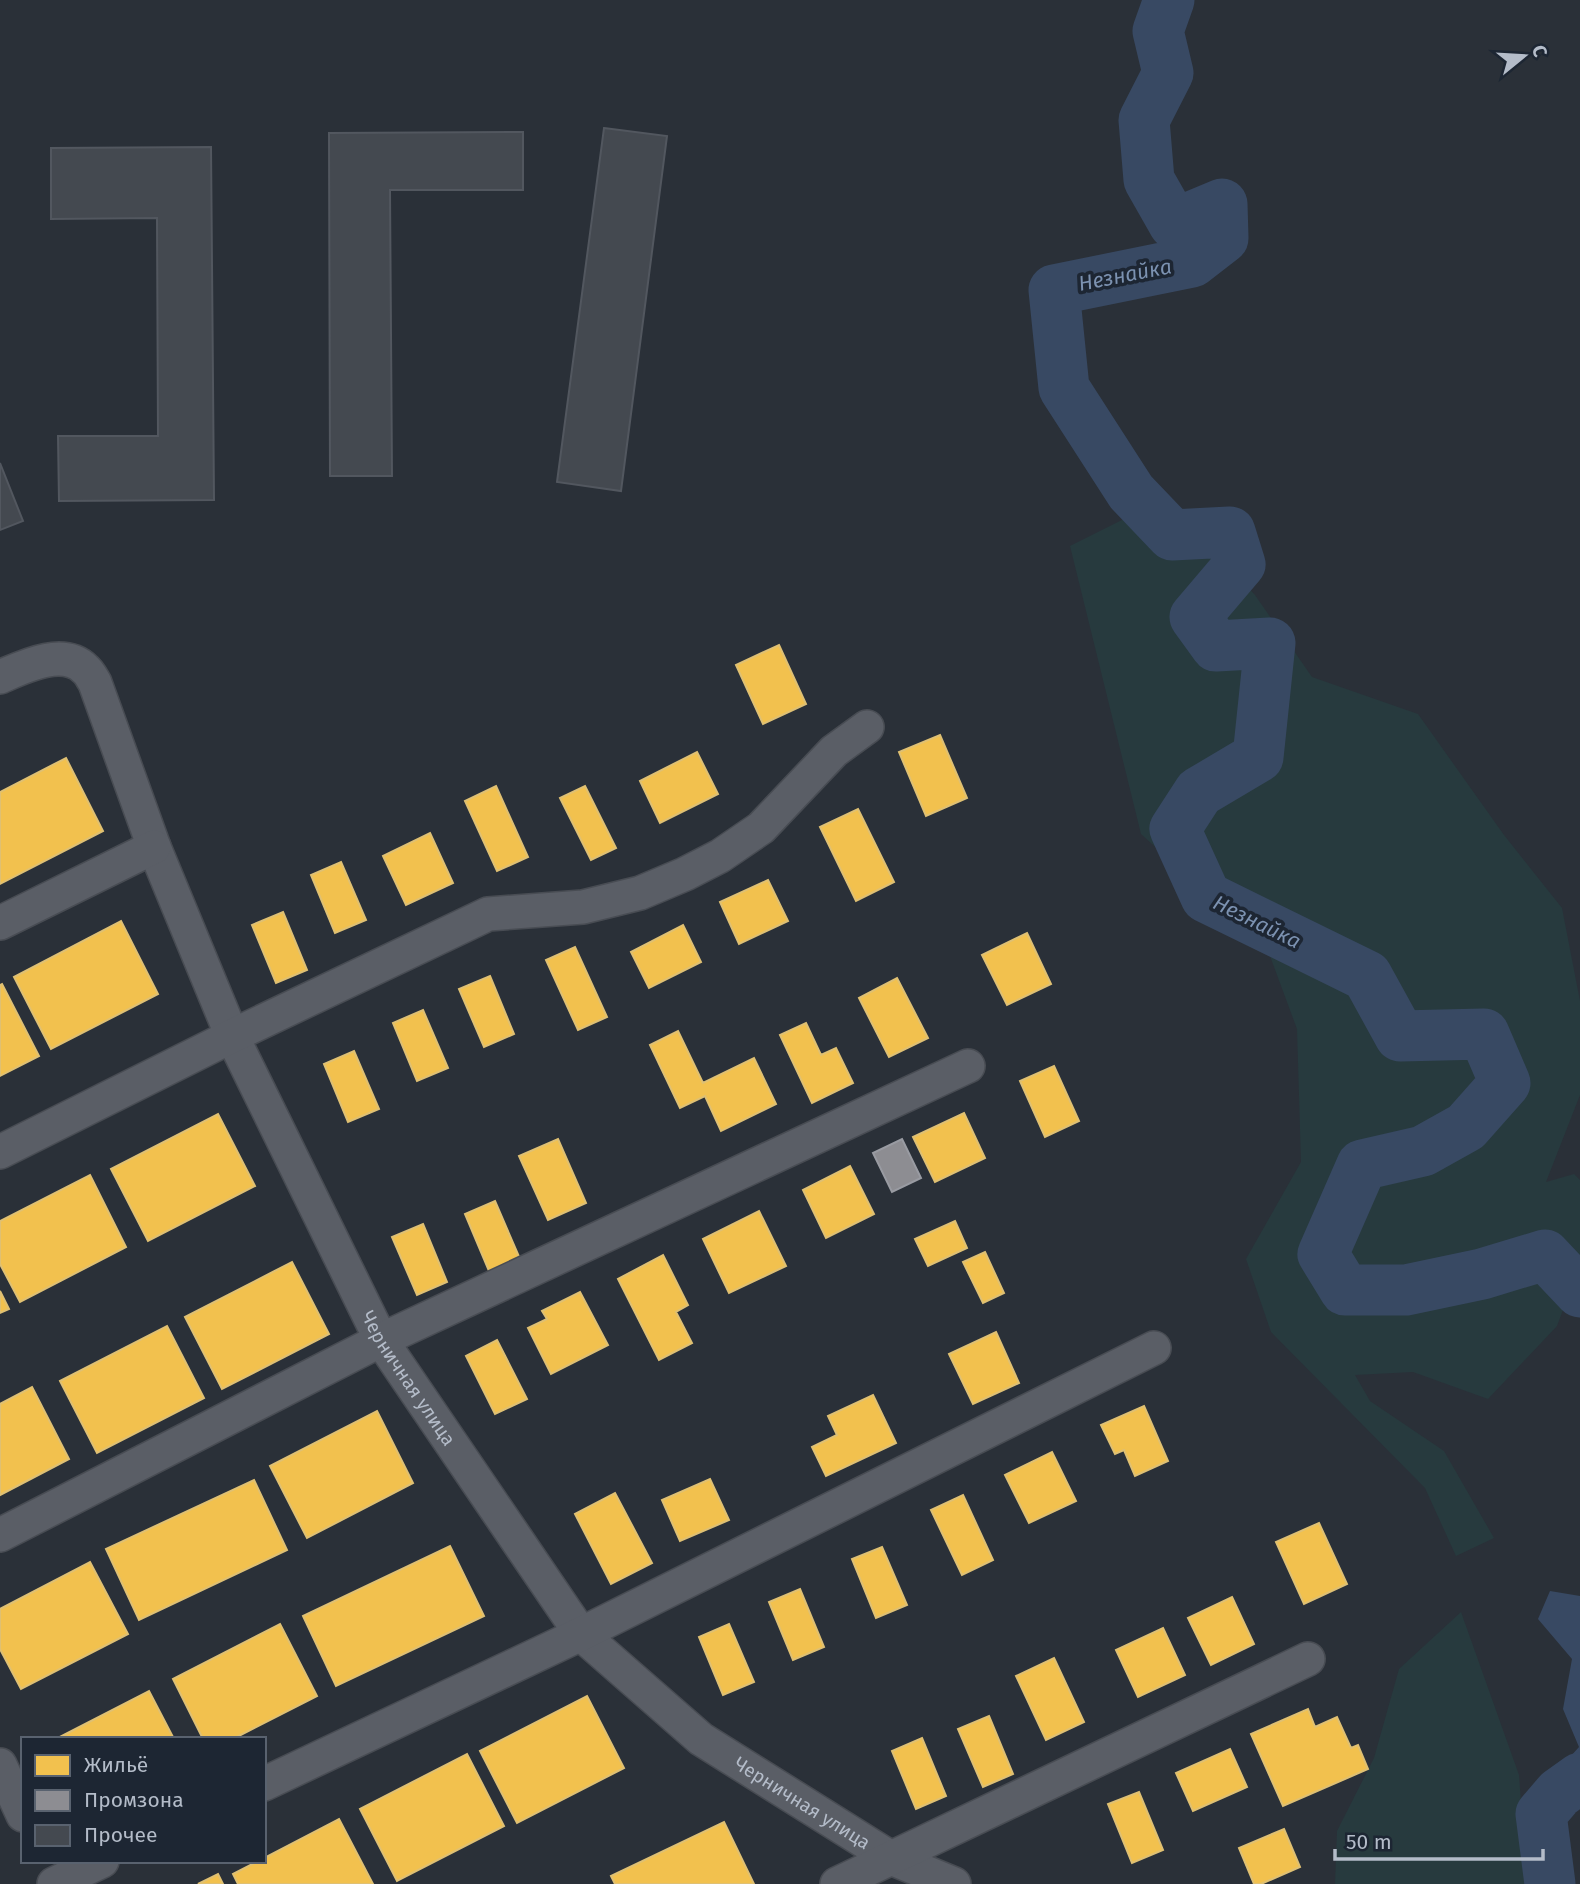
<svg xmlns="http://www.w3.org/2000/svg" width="1580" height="1884" viewBox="0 0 1580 1884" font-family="'Fira Sans',sans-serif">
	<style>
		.green { fill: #273a3e }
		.water { fill: #384963 }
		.homes { fill: #f2c14e; stroke: #dfc073; stroke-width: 2 }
		.industry { fill: #8d8d92; stroke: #999ba2; stroke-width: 2 }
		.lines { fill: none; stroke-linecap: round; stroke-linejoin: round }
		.river { stroke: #384963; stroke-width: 51 }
		.building { fill: #444950; stroke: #52575f; stroke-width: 2 }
		.minor-casing { stroke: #484c53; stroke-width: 36 }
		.minor { stroke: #5a5e66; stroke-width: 33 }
		.labels { text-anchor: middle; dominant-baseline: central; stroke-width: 7; stroke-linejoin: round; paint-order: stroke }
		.street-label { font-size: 19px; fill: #b4bcc9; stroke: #1d2633 }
		.water-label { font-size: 21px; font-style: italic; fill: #7c92b1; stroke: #1d2633 }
	</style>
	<rect width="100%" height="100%" fill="#2a3038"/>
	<path class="green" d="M 1166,498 L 1255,595 L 1312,677 L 1418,714 L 1504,835 L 1562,908 L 1580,1001 L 1580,1095 L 1546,1182 L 1574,1174 L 1580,1180 L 1580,1264 L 1557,1326 L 1488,1399 L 1413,1372 L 1355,1375 L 1370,1401 L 1444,1451 L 1494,1538 L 1456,1556 L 1425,1488 L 1271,1332 L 1246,1259 L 1301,1162 L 1297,1029 L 1267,948 L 1141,834 L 1070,546 Z
		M 1461,1612 L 1519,1775 L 1527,1884 L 1335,1884 L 1337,1831 L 1374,1758 L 1399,1669 Z"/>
	<path class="water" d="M 1550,1591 L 1580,1596 L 1580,1793 L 1545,1785 L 1579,1747 L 1563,1709 L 1572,1659 L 1538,1619 Z"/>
	<path class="homes" d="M 779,645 L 806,704 L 763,724 L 736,665 Z
		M 940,735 L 967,798 L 926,816 L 899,752 Z
		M 697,752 L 718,794 L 660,823 L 640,781 Z
		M 66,758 L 103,831 L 0,884 L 0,792 Z
		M 496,786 L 528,857 L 497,871 L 465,801 Z
		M 585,786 L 616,848 L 591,860 L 560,798 Z
		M 858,809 L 894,882 L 856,901 L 820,827 Z
		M 430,833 L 453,883 L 406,905 L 383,856 Z
		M 341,862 L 366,920 L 335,933 L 311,875 Z
		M 768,880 L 788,921 L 739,944 L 720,902 Z
		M 283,912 L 307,970 L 276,983 L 252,925 Z
		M 121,921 L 158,994 L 51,1049 L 14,977 Z
		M 683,925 L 701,962 L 649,988 L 631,952 Z
		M 1027,933 L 1051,984 L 1007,1005 L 982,955 Z
		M 575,947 L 607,1017 L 578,1030 L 546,960 Z
		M 490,976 L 514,1034 L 484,1047 L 459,989 Z
		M 897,978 L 928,1038 L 889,1057 L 859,998 Z
		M 2,984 L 39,1056 L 0,1076 L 0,985 Z
		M 423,1010 L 448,1068 L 417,1081 L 393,1023 Z
		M 806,1023 L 821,1055 L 836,1048 L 853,1083 L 812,1103 L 780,1035 Z
		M 678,1031 L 703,1083 L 754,1058 L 776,1104 L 721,1131 L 705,1096 L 680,1108 L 650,1045 Z
		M 354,1051 L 379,1109 L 348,1122 L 324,1064 Z
		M 1054,1066 L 1079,1121 L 1045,1137 L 1020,1081 Z
		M 964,1113 L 985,1158 L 935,1182 L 913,1137 Z
		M 218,1114 L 255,1186 L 148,1241 L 111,1169 Z
		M 558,1139 L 586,1203 L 548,1220 L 519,1156 Z
		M 850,1166 L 874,1214 L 826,1238 L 803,1190 Z
		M 90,1175 L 126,1247 L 20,1302 L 0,1264 L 0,1221 Z
		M 495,1201 L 520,1259 L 489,1271 L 465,1214 Z
		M 759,1211 L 786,1266 L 729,1293 L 703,1239 Z
		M 955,1221 L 967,1248 L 928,1266 L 915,1239 Z
		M 423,1224 L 447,1282 L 417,1295 L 392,1237 Z
		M 985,1252 L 1004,1293 L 983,1303 L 963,1262 Z
		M 663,1255 L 688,1305 L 676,1312 L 692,1343 L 659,1360 L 618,1279 Z
		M 292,1262 L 329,1334 L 222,1389 L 185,1317 Z
		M 0,1291 L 9,1309 L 0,1313 Z
		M 580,1292 L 608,1345 L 551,1374 L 528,1328 L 547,1319 L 542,1311 Z
		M 167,1326 L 204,1398 L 97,1453 L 60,1381 Z
		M 996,1332 L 1019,1383 L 973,1404 L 949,1354 Z
		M 497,1340 L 527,1399 L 495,1414 L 466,1356 Z
		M 32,1387 L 69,1459 L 0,1495 L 0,1404 Z
		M 873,1395 L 896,1443 L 826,1476 L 812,1447 L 837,1435 L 828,1416 Z
		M 1144,1406 L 1168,1461 L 1135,1476 L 1124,1450 L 1115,1454 L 1101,1425 Z
		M 377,1411 L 413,1483 L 307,1538 L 270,1466 Z
		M 1052,1452 L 1076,1501 L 1029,1523 L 1005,1475 Z
		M 710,1479 L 729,1520 L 680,1541 L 662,1500 Z
		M 254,1480 L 287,1550 L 139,1620 L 106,1549 Z
		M 615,1493 L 652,1563 L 611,1584 L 575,1514 Z
		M 963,1495 L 993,1560 L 962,1575 L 931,1510 Z
		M 1319,1523 L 1347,1584 L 1304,1604 L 1276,1542 Z
		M 450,1546 L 484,1616 L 336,1686 L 303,1616 Z
		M 882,1547 L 907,1605 L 876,1618 L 852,1559 Z
		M 90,1562 L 128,1634 L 21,1689 L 0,1649 L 0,1609 Z
		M 800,1589 L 824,1647 L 793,1660 L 769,1602 Z
		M 1232,1597 L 1254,1644 L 1211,1665 L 1188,1618 Z
		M 280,1624 L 317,1696 L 233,1739 L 203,1739 L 173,1679 Z
		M 729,1624 L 754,1682 L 723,1695 L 699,1637 Z
		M 1163,1628 L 1185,1675 L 1138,1697 L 1116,1650 Z
		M 1054,1658 L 1084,1722 L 1046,1740 L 1016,1676 Z
		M 149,1691 L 174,1739 L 56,1739 Z
		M 587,1696 L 624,1768 L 517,1823 L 480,1751 Z
		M 1308,1709 L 1315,1727 L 1337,1717 L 1351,1748 L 1358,1745 L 1368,1769 L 1283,1806 L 1251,1734 Z
		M 989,1716 L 1013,1774 L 983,1787 L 958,1729 Z
		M 922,1738 L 946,1796 L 916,1809 L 892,1751 Z
		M 1230,1749 L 1247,1787 L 1193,1811 L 1176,1773 Z
		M 467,1754 L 504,1826 L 397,1881 L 360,1809 Z
		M 1139,1792 L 1163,1850 L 1132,1863 L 1108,1804 Z
		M 339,1819 L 373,1884 L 238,1884 L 233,1874 L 258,1861 L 264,1861 L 264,1858 Z
		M 724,1822 L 754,1884 L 615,1884 L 611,1876 Z
		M 1284,1829 L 1300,1867 L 1261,1884 L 1254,1884 L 1239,1848 Z
		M 218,1874 L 223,1884 L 198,1884 Z"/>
	<path class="industry" d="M 902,1139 L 921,1178 L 892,1192 L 873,1153 Z"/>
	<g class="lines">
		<path class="river" d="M 1169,0 L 1158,31 L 1168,73 L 1144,120 L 1149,180 L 1174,224 L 1222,204 L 1223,238 L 1192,262 L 1054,290 L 1064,388 L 1131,492 L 1172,535 L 1230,532 L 1240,564 L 1195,617 L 1216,646 L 1270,643 L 1258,757 L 1199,792 L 1175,829 L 1206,897 L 1367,976 L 1400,1036 L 1484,1034 L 1505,1083 L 1466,1127 L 1423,1151 L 1362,1165 L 1323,1254 L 1345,1290 L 1406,1290 L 1482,1274 L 1545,1255 L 1580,1292
			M 1550,1884 L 1541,1814 L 1559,1793 L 1580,1778"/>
	</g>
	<path class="building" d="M 604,128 L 667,136 L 621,491 L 557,482 Z
		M 523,132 L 523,190 L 390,190 L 392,476 L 330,476 L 329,133 Z
		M 211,147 L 214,500 L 59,501 L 58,436 L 158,436 L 157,218 L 51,219 L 51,148 Z
		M 0,463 L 23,521 L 0,530 Z"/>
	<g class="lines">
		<defs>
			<g id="minor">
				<path id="s1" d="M 0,677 C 23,667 63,647 85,669 C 89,672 92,678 95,683 L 154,847 L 232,1036 L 381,1340 L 581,1634 L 701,1739 L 891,1858 L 954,1884"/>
				<path d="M 0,923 L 154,847"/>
				<path d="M 0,1152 L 232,1036 L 488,914 L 583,907 L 640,893 L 685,874 L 720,856 L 761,828 L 834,751 L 867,727"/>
				<path d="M 0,1535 L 381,1340 L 968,1066"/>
				<path d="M 0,1765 L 23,1815"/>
				<path d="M 264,1784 L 581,1634 L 1154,1348"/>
				<path d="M 54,1884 L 102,1861"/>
				<path d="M 837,1884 L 1308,1659"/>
			</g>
		</defs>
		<use href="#minor" class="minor-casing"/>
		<use href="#minor" class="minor"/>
	</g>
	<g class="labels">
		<g class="street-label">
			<text stroke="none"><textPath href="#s1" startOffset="872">Черничная улица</textPath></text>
			<text stroke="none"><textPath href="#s1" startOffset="1460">Черничная улица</textPath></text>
		</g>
		<g class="water-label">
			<text transform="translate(1125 275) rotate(-11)">Незнайка</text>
			<text transform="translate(1257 922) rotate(26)">Незнайка</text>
		</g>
	</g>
	<rect x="21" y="1737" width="245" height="126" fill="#1d2633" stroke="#59626f" stroke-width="2"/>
	<rect x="35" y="1755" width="35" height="21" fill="#f2c14e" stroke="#59626f" stroke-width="2"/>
	<text x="84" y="1772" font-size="21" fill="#b4bcc9">Жильё</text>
	<rect x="35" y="1790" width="35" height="21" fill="#8d8d92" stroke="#59626f" stroke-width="2"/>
	<text x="84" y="1807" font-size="21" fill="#b4bcc9">Промзона</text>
	<rect x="35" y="1825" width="35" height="21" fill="#444950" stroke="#59626f" stroke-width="2"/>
	<text x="84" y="1842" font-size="21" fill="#b4bcc9">Прочее</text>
	<g transform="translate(1524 56) rotate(72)" stroke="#1d2633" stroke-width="5" paint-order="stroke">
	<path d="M0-5L12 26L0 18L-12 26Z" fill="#b4bcc9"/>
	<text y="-10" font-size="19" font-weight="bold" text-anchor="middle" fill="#b4bcc9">С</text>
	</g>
	<path d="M1335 1849v10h208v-10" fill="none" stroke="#b4bcc9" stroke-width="3.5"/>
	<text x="1346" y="1849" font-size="21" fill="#b4bcc9" stroke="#1d2633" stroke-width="5" paint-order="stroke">50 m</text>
</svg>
